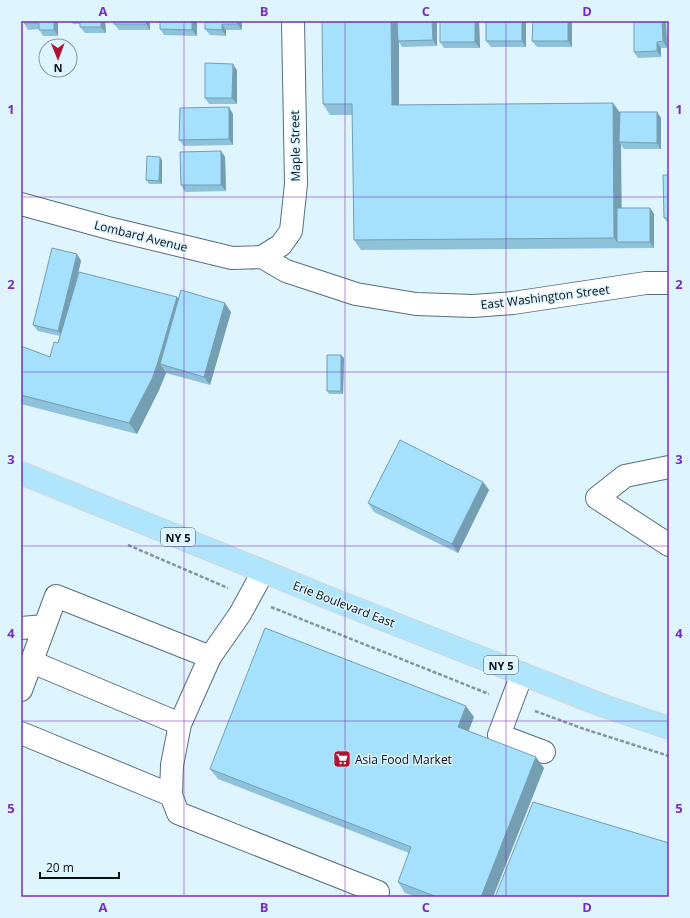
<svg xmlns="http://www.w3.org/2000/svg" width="690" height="918" viewBox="0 0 690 918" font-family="'Open Sans',sans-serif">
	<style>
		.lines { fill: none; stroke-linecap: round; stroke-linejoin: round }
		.minor-casing { stroke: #576f7b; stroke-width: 24 }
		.major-casing { stroke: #d3d4d5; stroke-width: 24 }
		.path { stroke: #84949d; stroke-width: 2.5; stroke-dasharray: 4 2; stroke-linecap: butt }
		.minor { stroke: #fff; stroke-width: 22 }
		.major { stroke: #afe5fd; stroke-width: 22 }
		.wall { fill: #8ec2da }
		.shaded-wall { fill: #749eb1 }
		.building { fill: #a5e1fd; stroke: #749eb1 }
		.grid { fill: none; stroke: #7b2cbf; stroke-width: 1; stroke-opacity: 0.55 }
		.labels { text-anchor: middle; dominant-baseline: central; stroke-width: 3; stroke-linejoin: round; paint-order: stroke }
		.shield { fill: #def4ff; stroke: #48555c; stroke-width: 1 }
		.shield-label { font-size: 11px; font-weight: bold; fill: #081116 }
		.street-label { font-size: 12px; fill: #081116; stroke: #def4ff }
		.poi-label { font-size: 12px; fill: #081116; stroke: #def4ff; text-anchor: start }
		.neatline { fill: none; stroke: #7b2cbf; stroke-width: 1.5 }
		.grid-label { font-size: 13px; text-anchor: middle; font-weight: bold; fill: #7b2cbf }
	</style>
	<rect width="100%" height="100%" fill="#def4ff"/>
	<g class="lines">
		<defs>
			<path id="minor" d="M 21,204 L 112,229 L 232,258 L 262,257 L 281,245 L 291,231 L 296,184 L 293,21
				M 262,257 L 286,271 L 356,294 L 416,304 L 473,306 L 513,303 L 646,283 L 669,283
				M 669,467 L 625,476 L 597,498 L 669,545
				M 263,572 L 240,614 L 210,657 L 180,724 L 172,765 L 171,795 L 178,813 L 378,892
				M 21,628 L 45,626
				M 32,662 L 180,724
				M 522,674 L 499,735 L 544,752
				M 21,690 L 56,596 L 210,657
				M 21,733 L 171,795"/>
			<path id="major" d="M 21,473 L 334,600 L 604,706 L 669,728"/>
		</defs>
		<use href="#minor" class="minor-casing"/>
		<use href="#major" class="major-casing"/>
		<path class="path" d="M 128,545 L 228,588
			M 271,607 L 489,694
			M 535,711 L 584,729 L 669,756"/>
		<use href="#minor" class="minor"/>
		<use href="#major" class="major"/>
	</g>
	<path class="wall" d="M 24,21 L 58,21 L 58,36 L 43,36 L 39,29 L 28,30 L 24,23 Z
		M 71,21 L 105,21 L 106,33 L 85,33 L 80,27 L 80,24 L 73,24 Z
		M 114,21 L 150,21 L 150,30 L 119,30 L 114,24 Z
		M 197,21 L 197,36 L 164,35 L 160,29 Z
		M 205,21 L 242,21 L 242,30 L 226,30 L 226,36 L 210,35 L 205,29 Z
		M 322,21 L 437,21 L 437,46 L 402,47 L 399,42 L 399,105 L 613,103 L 620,113 L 657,112 L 661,118 L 661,149 L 624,149 L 621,145 L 621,208 L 650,208 L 654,214 L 654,248 L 361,250 L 354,240 L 353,115 L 330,115 L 323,104 Z
		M 479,21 L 480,48 L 444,48 L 440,42 Z
		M 526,21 L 526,47 L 491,47 L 486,41 Z
		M 572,21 L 572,47 L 537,47 L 532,41 Z
		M 666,21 L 667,48 L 661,48 L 661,57 L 638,58 L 634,52 Z
		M 237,70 L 237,104 L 209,104 L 205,98 Z
		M 233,114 L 233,145 L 184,146 L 179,140 Z
		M 221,151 L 225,157 L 226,191 L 185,192 L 181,185 Z
		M 162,160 L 162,184 L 149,184 L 146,180 Z
		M 669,175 L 669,224 L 664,218 Z
		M 77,254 L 81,261 L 74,289 L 177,297 L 178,299 L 231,312 L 210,385 L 166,373 L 159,390 L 137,434 L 21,404 L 21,346 L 50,357 L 58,343 L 60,336 L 38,331 L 33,325 Z
		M 344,358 L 343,394 L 329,394 L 327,391 Z
		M 483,482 L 489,490 L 458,553 L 374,512 L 368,503 Z
		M 474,717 L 468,731 L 544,768 L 493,897 L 417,897 L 405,893 L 398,882 L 409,853 L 218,779 L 210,769 Z"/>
	<path class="shaded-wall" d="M 54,21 L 58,21 L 58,36 L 54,30 Z
		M 101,21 L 105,21 L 106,33 L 101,27 Z
		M 146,21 L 150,21 L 150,30 L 146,24 Z
		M 192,21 L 197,21 L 197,36 L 192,30 Z
		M 237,21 L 242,21 L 242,30 L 237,24 Z
		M 391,21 L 399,21 L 398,41 L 399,42 L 399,116 L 392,105 Z
		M 432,21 L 437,21 L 437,46 L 433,40 Z
		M 475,21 L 479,21 L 480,48 L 475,42 Z
		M 522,21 L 526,21 L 526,47 L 522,41 Z
		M 568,21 L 572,21 L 572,47 L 568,41 Z
		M 662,21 L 666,21 L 667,48 L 663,41 Z
		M 222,24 L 226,30 L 226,36 L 222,30 Z
		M 657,42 L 661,48 L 661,57 L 657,51 Z
		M 233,64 L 237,70 L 237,104 L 232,98 Z
		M 613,103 L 621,114 L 619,142 L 621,145 L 622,242 L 617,242 L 614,238 Z
		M 229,107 L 233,114 L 233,145 L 229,139 Z
		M 657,112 L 661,118 L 661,149 L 657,143 Z
		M 221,151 L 225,157 L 226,191 L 221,185 Z
		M 160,157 L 162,160 L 162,184 L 159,181 Z
		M 650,208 L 654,214 L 654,248 L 650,242 Z
		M 77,254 L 81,261 L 63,337 L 58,331 Z
		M 177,297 L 185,308 L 160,364 L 166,373 L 159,390 L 137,434 L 129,423 Z
		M 225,303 L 231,312 L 210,385 L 204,377 Z
		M 341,355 L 344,358 L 343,394 L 341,391 Z
		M 483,482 L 489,490 L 458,553 L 452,544 Z
		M 466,706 L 474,717 L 466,738 L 458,727 Z
		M 536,757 L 544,768 L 493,897 L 481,897 Z"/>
	<path class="building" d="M 24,21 L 54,21 L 54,30 L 39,30 L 39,23 L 24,23 Z
		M 80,21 L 101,21 L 101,27 L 80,27 Z
		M 114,21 L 146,21 L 146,24 L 114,24 Z
		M 160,21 L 192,21 L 192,30 L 160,29 Z
		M 205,21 L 237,21 L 237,24 L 222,24 L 222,30 L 205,29 Z
		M 322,21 L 391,21 L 392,105 L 613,103 L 614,238 L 354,240 L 352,104 L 323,104 Z
		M 397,21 L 432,21 L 433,40 L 398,41 Z
		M 440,21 L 475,21 L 475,42 L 440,42 Z
		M 486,21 L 522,21 L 522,41 L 486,41 Z
		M 533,21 L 568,21 L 568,41 L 532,41 Z
		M 634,21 L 662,21 L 663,41 L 657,42 L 657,51 L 634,52 Z
		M 205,63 L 233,64 L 232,98 L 205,98 Z
		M 229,107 L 229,139 L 179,140 L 180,108 Z
		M 620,112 L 657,112 L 657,143 L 619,142 Z
		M 221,151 L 221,185 L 181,185 L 180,152 Z
		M 147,156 L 160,157 L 159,181 L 146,180 Z
		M 663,175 L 669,175 L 669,218 L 664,218 Z
		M 617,208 L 650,208 L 650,242 L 617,242 Z
		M 52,248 L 77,254 L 58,331 L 33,325 Z
		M 79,272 L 177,297 L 158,362 L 152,379 L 129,423 L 21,395 L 21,346 L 50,357 L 54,342 L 58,343 Z
		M 181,290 L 225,303 L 204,377 L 160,364 Z
		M 327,355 L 341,355 L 341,391 L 327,391 Z
		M 400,440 L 483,482 L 452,544 L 368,503 Z
		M 265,628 L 466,706 L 458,727 L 536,757 L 481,897 L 437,897 L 398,882 L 411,847 L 210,769 Z
		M 533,802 L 669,843 L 669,897 L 495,897 Z"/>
	<path class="grid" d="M 184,21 L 184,897M 345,21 L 345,897M 506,21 L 506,897M 21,197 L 669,197M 21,372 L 669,372M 21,546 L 669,546M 21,721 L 669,721"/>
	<defs>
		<symbol id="supermarket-square" viewBox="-11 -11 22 22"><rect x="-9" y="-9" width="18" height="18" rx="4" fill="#ab1636" stroke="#def4ff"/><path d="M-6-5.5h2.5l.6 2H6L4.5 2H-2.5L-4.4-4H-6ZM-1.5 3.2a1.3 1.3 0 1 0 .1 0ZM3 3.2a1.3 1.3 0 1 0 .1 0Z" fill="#fff"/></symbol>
	</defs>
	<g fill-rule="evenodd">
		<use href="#supermarket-square" x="332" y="749" width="20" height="20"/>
	</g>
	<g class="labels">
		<g class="shield">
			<rect x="161" y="528" width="34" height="18" rx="3"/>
			<rect x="484" y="656" width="34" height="18" rx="3"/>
		</g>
		<g class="shield-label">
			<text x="178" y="537">NY 5</text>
			<text x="501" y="665">NY 5</text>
		</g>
		<g class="street-label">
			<text transform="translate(295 146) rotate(-91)">Maple Street</text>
			<text transform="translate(141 236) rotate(14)">Lombard Avenue</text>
			<text transform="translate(545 297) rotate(-7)">East Washington Street</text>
			<text transform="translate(344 604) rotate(21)">Erie Boulevard East</text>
		</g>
		<g class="poi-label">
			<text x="355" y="759">Asia Food Market</text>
		</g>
	</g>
	<rect width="690" height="918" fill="none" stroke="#def4ff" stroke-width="44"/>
	<g transform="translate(58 58) rotate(179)"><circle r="19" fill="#def4ff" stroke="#8899a2"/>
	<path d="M0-3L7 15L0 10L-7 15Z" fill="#ab1636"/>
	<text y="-6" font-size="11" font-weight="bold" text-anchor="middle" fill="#081116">N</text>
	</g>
	<path d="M40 872v6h79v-6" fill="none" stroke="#081116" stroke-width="2"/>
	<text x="46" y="872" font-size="12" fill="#081116" stroke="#def4ff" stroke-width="3" paint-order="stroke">20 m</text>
	<rect x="22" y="22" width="646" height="874" class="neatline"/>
	<g class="grid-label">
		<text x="103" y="16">A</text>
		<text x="264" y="16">B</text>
		<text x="426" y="16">C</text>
		<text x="587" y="16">D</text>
		<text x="11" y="114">1</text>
		<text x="679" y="114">1</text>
		<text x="11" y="289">2</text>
		<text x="679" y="289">2</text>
		<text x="11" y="464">3</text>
		<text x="679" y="464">3</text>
		<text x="11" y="638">4</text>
		<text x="679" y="638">4</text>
		<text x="11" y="813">5</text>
		<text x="679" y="813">5</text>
		<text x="103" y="912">A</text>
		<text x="264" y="912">B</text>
		<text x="426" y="912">C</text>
		<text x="587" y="912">D</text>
	</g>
</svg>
